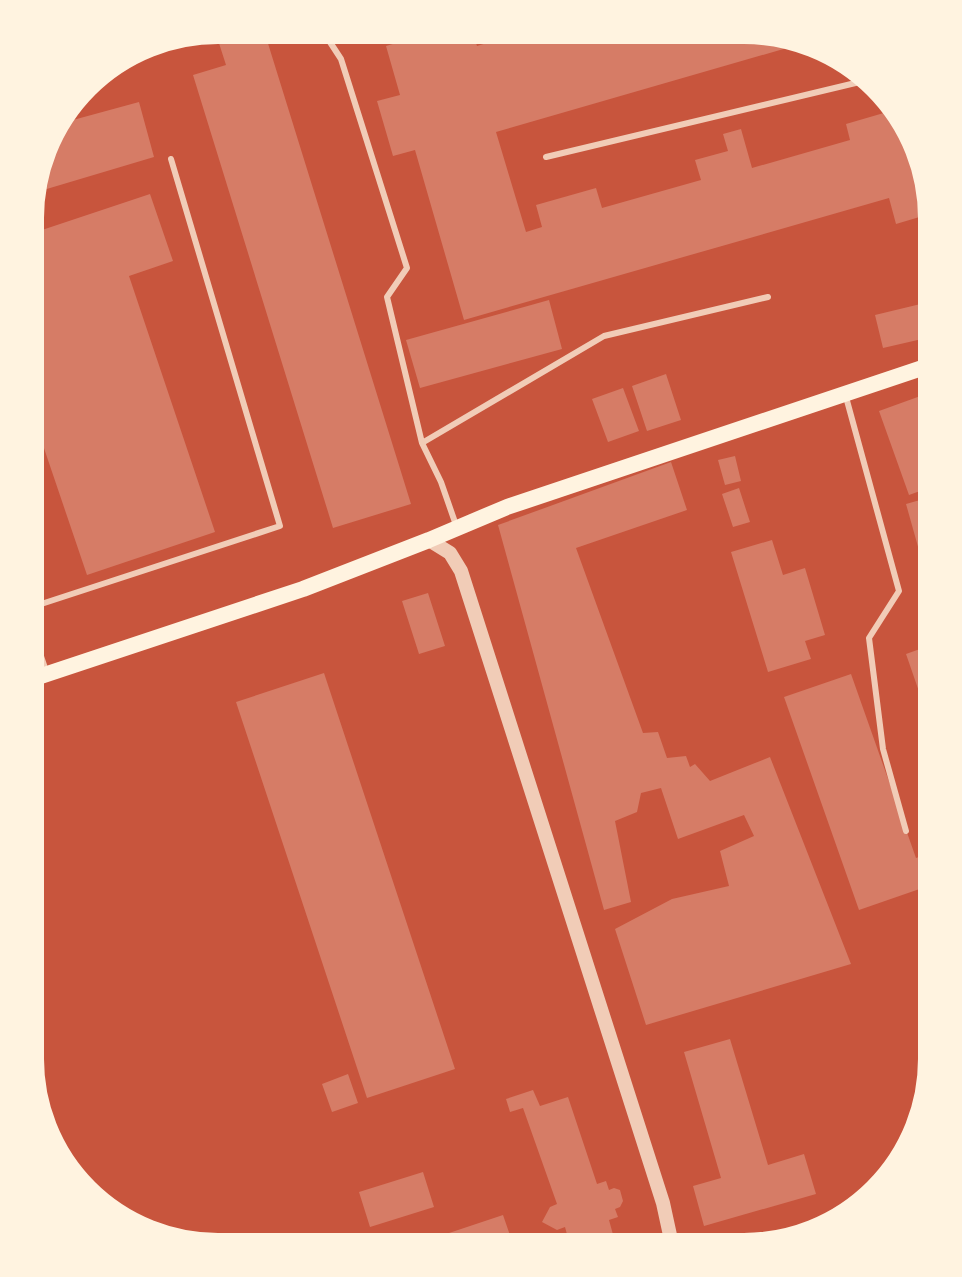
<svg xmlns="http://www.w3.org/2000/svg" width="962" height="1277" viewBox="0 0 962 1277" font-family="'Noto Sans',sans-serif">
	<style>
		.building { fill: #d67c66 }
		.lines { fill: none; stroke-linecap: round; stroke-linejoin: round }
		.service { stroke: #f1ccb7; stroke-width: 6 }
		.tertiary { stroke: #f1ccb7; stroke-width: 14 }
		.secondary { stroke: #fff3e0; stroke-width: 16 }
		.rim { fill: none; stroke: #fff3e0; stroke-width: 4 }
	</style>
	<rect width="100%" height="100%" fill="#c8553d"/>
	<path class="building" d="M 770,30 L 804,43 L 496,132 L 526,232 L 542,227 L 536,205 L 596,188 L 602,208 L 701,180 L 695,160 L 728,151 L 723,134 L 741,129 L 752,168 L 850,140 L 846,124 L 894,110 L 914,133 L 933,213 L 896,224 L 889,198 L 464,320 L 415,150 L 393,156 L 377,101 L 400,95 L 386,46 L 426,34 L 473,34 L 477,46 L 519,33 Z
		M 217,37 L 266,37 L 411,504 L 333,528 L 193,75 L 226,65 Z
		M 139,102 L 154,157 L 30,194 L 53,123 L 67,106 L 73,120 Z
		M 150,194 L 173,261 L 129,276 L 215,532 L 87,575 L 29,404 L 30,234 Z
		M 549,300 L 562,349 L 420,388 L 406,340 Z
		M 933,301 L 934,328 L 920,331 L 922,339 L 883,348 L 875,315 Z
		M 666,374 L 681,420 L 647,431 L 632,386 Z
		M 623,388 L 639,431 L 608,442 L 592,399 Z
		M 926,394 L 934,415 L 934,486 L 909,495 L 879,411 Z
		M 735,456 L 741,481 L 725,485 L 718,460 Z
		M 671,462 L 687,510 L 576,548 L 643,733 L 658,732 L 667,758 L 686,756 L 690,767 L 695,764 L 710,781 L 770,757 L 851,964 L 646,1025 L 615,929 L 672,899 L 729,886 L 720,851 L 754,836 L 744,815 L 678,839 L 661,788 L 641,793 L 637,812 L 615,821 L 631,902 L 604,910 L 498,525 Z
		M 739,488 L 750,522 L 733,527 L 722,494 Z
		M 934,496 L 934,565 L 924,568 L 906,504 Z
		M 772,540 L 783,575 L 805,568 L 825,635 L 805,641 L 811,659 L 768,672 L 731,552 Z
		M 428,593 L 445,646 L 419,654 L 402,601 Z
		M 934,644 L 934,732 L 933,732 L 906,654 Z
		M 324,673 L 455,1069 L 367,1098 L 236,702 Z
		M 851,674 L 916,858 L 934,852 L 934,884 L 859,910 L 784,697 Z
		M 730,1039 L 768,1165 L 804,1154 L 816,1194 L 704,1226 L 693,1186 L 721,1178 L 684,1052 Z
		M 348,1074 L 358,1103 L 332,1112 L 322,1084 Z
		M 533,1090 L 540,1106 L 568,1097 L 597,1184 L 606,1181 L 609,1190 L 614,1188 L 620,1190 L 623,1201 L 620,1207 L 615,1209 L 618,1217 L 609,1220 L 617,1249 L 571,1249 L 565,1227 L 557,1230 L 542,1222 L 550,1207 L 557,1204 L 523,1108 L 510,1112 L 506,1099 Z
		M 423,1172 L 434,1207 L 370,1227 L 359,1192 Z
		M 503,1215 L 514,1247 L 441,1248 L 437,1237 Z"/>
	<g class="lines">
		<path class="service" d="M 326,36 L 341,59 L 407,268 L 387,297 L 422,443 L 441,482 L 457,528
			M 546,157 L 868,80
			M 846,397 L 899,591 L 869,638 L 883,749 L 906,831
			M 422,443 L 604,336 L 768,297
			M 29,608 L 280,526 L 171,159
			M 29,621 L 47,674"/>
		<path class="tertiary" d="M 429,540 L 450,553 L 461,571 L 663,1203 L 673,1249"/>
		<path class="secondary" d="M 29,680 L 303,589 L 429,540 L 507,507 L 934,364"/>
	</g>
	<path d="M0 0H962V1277H0ZM218 42H744A176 176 0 0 1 920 218V1059A176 176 0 0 1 744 1235H218A176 176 0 0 1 42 1059V218A176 176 0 0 1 218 42Z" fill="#fff3e0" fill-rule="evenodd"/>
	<path class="rim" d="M218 42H744A176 176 0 0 1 920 218V1059A176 176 0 0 1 744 1235H218A176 176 0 0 1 42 1059V218A176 176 0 0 1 218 42Z"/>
</svg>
